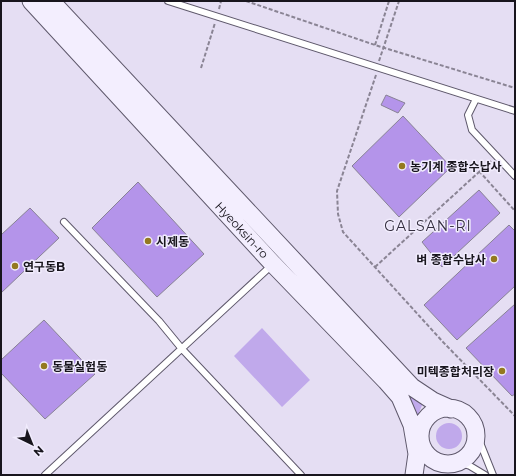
<svg xmlns="http://www.w3.org/2000/svg" width="516" height="476" viewBox="0 0 516 476" font-family="Montserrat,'Noto Sans KR',sans-serif">
	<style>
		.green { fill: #c0a9eb }
		.building { fill: #b494ea; stroke: #888295 }
		.lines { fill: none; stroke-linecap: round; stroke-linejoin: round }
		.service-casing { stroke: #5e586b; stroke-width: 8 }
		.secondary-casing { stroke: #5e586b; stroke-width: 19 }
		.path { stroke: #8a8494; stroke-width: 2; stroke-dasharray: 4 2; stroke-linecap: butt }
		.service { stroke: #fff; stroke-width: 6 }
		.secondary { stroke: #f3eefe; stroke-width: 17 }
		.poi-dot { fill: #947920; stroke: #f1ecfd; stroke-width: 1.5 }
		.labels { text-anchor: middle; dominant-baseline: central; stroke-width: 3; stroke-linejoin: round; paint-order: stroke }
		.poi-label { font-size: 12px; font-weight: bold; fill: #18151d; stroke: #f1ecfd; text-anchor: start }
		.street-label { font-size: 12px; fill: #18151d; stroke: #f1ecfd }
		.quarter-label { font-size: 14px; letter-spacing: 1px; fill: #332d3e; stroke: #f1ecfd }
	</style>
	<rect width="100%" height="100%" fill="#e5def3"/>
	<path class="green" d="M 262,328 L 310,380 L 282,407 L 234,356 Z
		M 407,389 L 423,403 L 418,415 L 416,415 L 405,396 Z
		M436 436a13 13 0 1 1 26 0a13 13 0 1 1-26 0Z"/>
	<path class="building" d="M 386,95 L 405,103 L 398,113 L 381,105 Z
		M 403,116 L 451,167 L 399,217 L 352,166 Z
		M 138,182 L 204,254 L 157,297 L 92,228 Z
		M 479,190 L 500,213 L 442,267 L 422,242 Z
		M 30,208 L 59,238 L 1,293 L 1,235 Z
		M 509,225 L 515,231 L 515,286 L 457,340 L 424,305 Z
		M 515,304 L 515,394 L 512,396 L 466,348 Z
		M 44,320 L 95,374 L 45,419 L 1,373 L 1,360 Z"/>
	<g class="lines">
		<defs>
			<path id="service" d="M 168,1 L 515,111
				M 476,99 L 468,115 L 472,130 L 515,176
				M 64,222 L 159,321 L 182,349 L 301,475
				M 475,430 L 493,475
				M 458,462 L 470,466 L 485,475
				M 45,475 L 272,265"/>
			<path id="secondary" d="M 31,1 L 273,264 L 386,381 L 400,397 L 412,425 L 417,454 L 414,475
				M 51,1 L 412,387 L 433,401 L 451,409
				M420 436a28 28 0 1 1 56 0a28 28 0 1 1-56 0Z"/>
		</defs>
		<use href="#service" class="service-casing"/>
		<use href="#secondary" class="secondary-casing"/>
		<path class="path" d="M 246,1 L 375,45 L 515,88
			M 219,9 L 221,1
			M 375,45 L 389,1
			M 379,61 L 399,1
			M 201,68 L 215,23
			M 376,75 L 337,191 L 338,214 L 343,232 L 443,342 L 515,416
			M 479,171 L 515,211
			M 375,267 L 491,161"/>
		<use href="#service" class="service"/>
		<use href="#secondary" class="secondary"/>
	</g>
	<g class="poi-dot">
		<circle cx="402" cy="166" r="4"/>
		<circle cx="148" cy="241" r="4"/>
		<circle cx="494" cy="259" r="4"/>
		<circle cx="15" cy="266" r="4"/>
		<circle cx="44" cy="366" r="4"/>
		<circle cx="502" cy="371" r="4"/>
	</g>
	<g class="labels">
		<g class="poi-label">
			<text x="410" y="166">농기계 종합수납사</text>
			<text x="156" y="241">시제동</text>
			<text x="486" y="259" text-anchor="end">벼 종합수납사</text>
			<text x="23" y="266">연구동B</text>
			<text x="52" y="366">동물실험동</text>
			<text x="494" y="371" text-anchor="end">미텍종합처리장</text>
		</g>
		<g class="street-label">
			<text transform="translate(242 230) rotate(47)">Hyeoksin-ro</text>
		</g>
		<g class="quarter-label">
			<text x="428" y="226">GALSAN-RI</text>
		</g>
	</g>
	<rect width="516" height="476" fill="none" stroke="#18151d" stroke-width="4"/>
	<g transform="translate(32 444) rotate(137)" stroke="#f1ecfd" stroke-width="3" paint-order="stroke">
	<path d="M0-3L7 15L0 10L-7 15Z" fill="#18151d"/>
	<text y="-6" font-size="11" font-weight="bold" text-anchor="middle" fill="#18151d">N</text>
	</g>
</svg>
